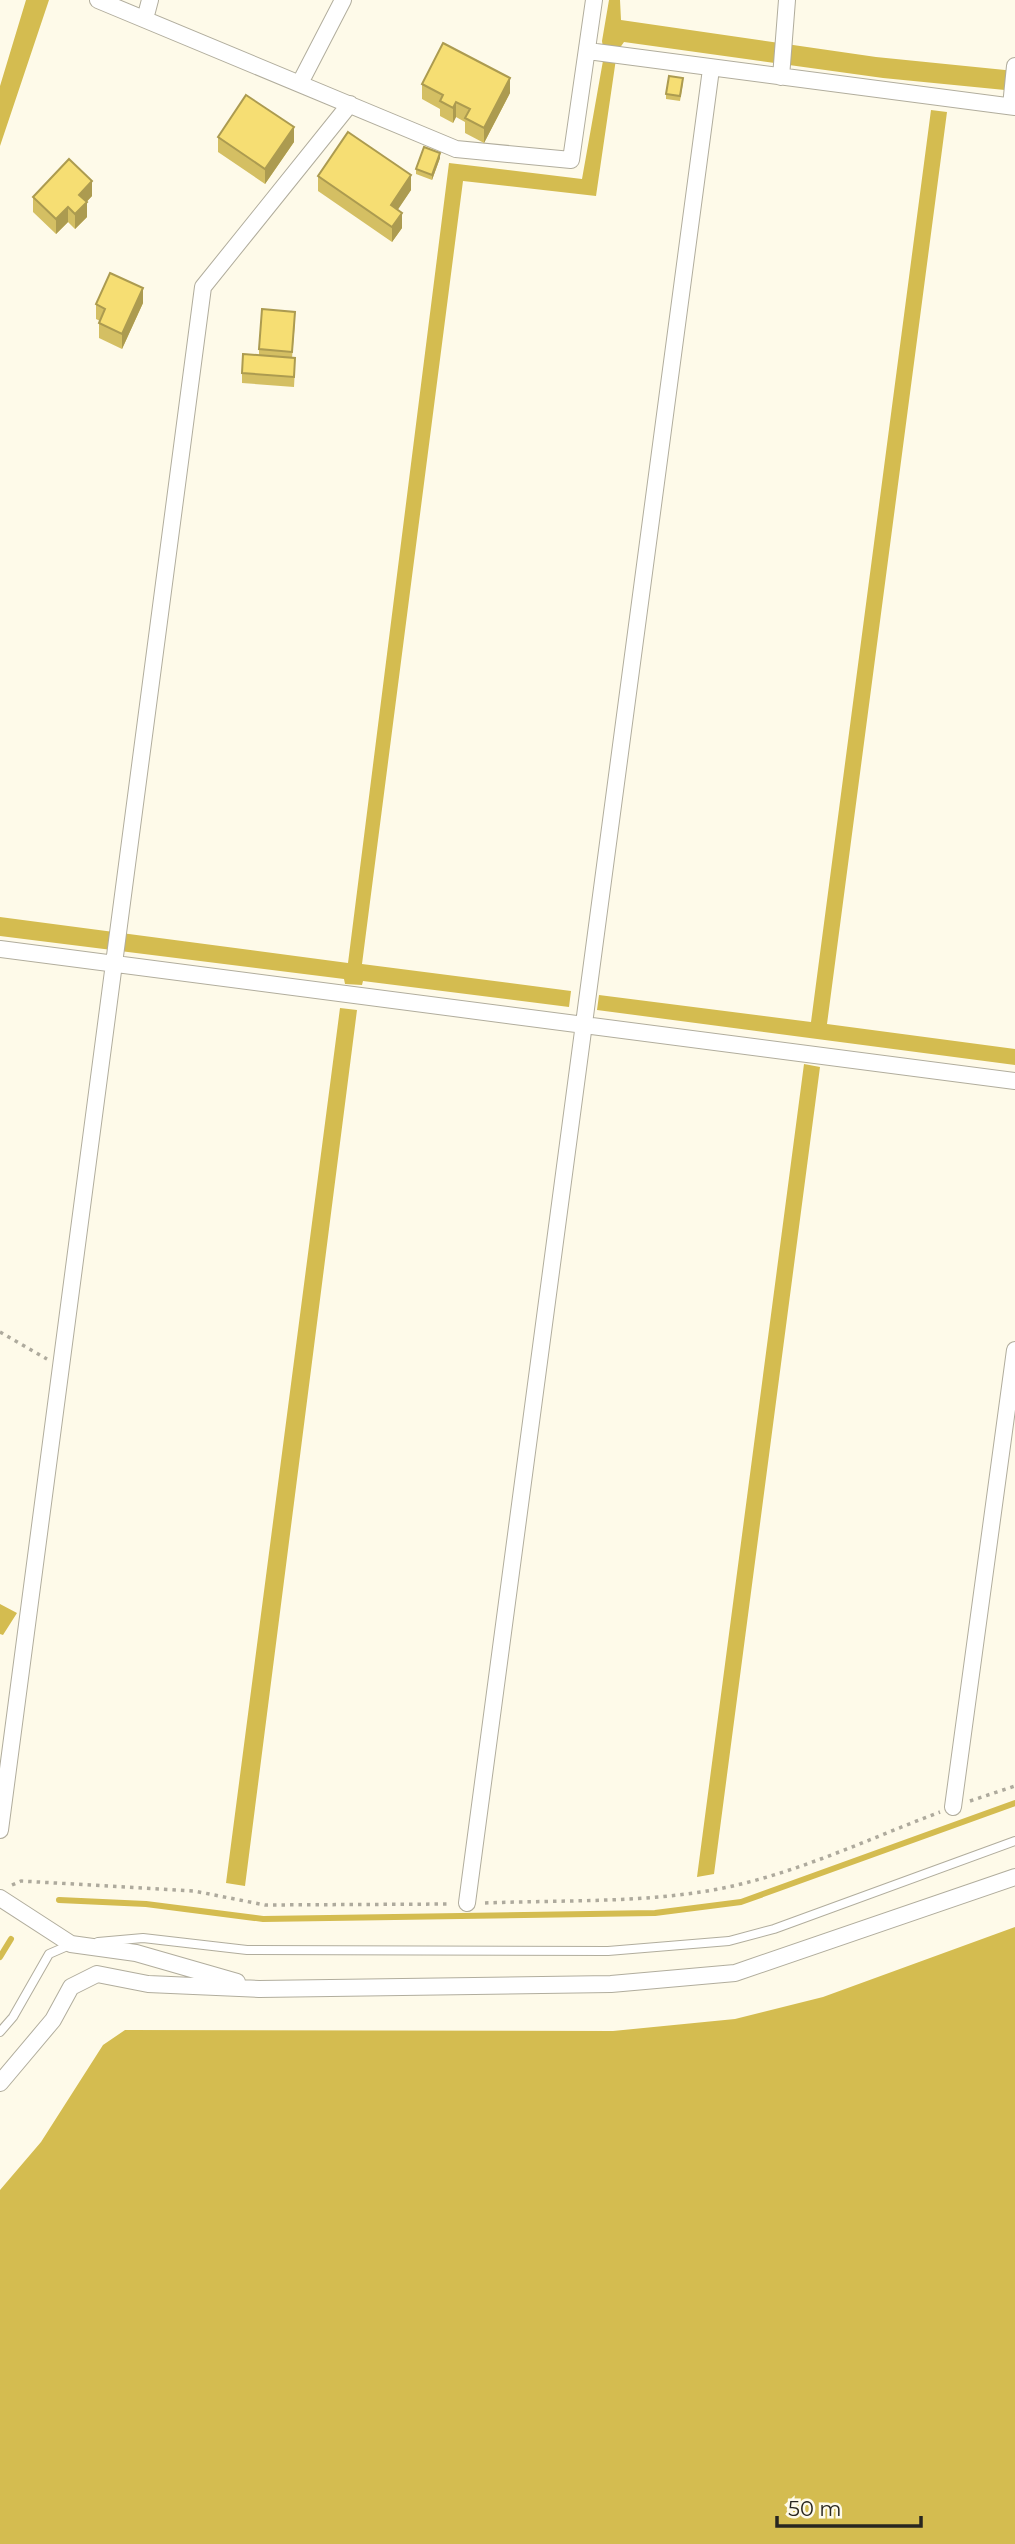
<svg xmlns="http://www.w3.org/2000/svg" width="1015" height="2544" viewBox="0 0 1015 2544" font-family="Montserrat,sans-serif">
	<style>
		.water { fill: #d4bc50 }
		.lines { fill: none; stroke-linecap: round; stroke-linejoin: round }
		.stream { stroke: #d4bc50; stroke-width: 6 }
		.lane-casing { stroke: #b1ad9d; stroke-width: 10 }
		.street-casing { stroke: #b1ad9d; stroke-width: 18 }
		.path { stroke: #aeaa9d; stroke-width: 3.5; stroke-dasharray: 3.5 5; stroke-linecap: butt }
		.lane { stroke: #fff; stroke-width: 8 }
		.street { stroke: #fff; stroke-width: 16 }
		.wall { fill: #d4bf63 }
		.shaded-wall { fill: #ac9b50 }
		.building { fill: #f6de73; stroke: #ac9b50; stroke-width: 2 }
	</style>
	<rect width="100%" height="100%" fill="#fefae9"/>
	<path class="water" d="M 26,0 L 49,0 L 0,146 L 0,86 Z
		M 609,0 L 620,0 L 621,20 L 876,57 L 1015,71 L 1015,91 L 883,78 L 624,42 L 617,52 L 596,196 L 463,181 L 362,964 L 571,991 L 569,1007 L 363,981 L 362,985 L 345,984 L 344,979 L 0,936 L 0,917 L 348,963 L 449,163 L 582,179 L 604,55 L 602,41 Z
		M 931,110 L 947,112 L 827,1024 L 1015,1049 L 1015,1065 L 597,1010 L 599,995 L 811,1022 Z
		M 340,1008 L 357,1010 L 245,1886 L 226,1883 Z
		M 804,1064 L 820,1067 L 714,1874 L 697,1877 Z
		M 0,1604 L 17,1613 L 3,1635 L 0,1634 Z
		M 1015,1927 L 1015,2544 L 0,2544 L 0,2190 L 41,2142 L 103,2045 L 125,2030 L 613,2031 L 735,2019 L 823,1997 Z"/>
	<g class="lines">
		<path class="stream" d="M 59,1900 L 146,1904 L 263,1919 L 655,1913 L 741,1902 L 1015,1803
			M 0,1957 L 11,1939"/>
		<defs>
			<path id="lane" d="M 98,1942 L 143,1938 L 247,1950 L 608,1951 L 729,1941 L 774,1929 L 1015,1841
				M 0,2032 L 13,2017 L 49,1954 L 72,1944"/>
			<path id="street" d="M 98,0 L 456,149 L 571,160 L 594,0
				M 145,19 L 150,0
				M 588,51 L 1015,107
				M 781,77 L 787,0
				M 300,83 L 343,0
				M 1011,106 L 1015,66
				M 0,949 L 1015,1081
				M 953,1807 L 1015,1350
				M 0,1830 L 203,287 L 350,104
				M 0,1898 L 71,1944 L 136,1953 L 237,1982
				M 467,1903 L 711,69
				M 0,2083 L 53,2020 L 71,1987 L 97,1974 L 148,1984 L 259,1989 L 611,1984 L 735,1973 L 1015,1877"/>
		</defs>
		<use href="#lane" class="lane-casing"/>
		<use href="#street" class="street-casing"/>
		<path class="path" d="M 0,1332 L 47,1359
			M 970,1801 L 1015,1786
			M 12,1885 L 21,1881 L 194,1891 L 265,1905 L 449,1904
			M 485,1903 C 561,1900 639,1903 713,1890 C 791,1876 866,1840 940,1812"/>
		<use href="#lane" class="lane"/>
		<use href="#street" class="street"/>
	</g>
	<path class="wall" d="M 683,83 L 680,101 L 666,99 L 666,94 Z
		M 422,84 L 510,93 L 484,143 L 465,133 L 465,122 L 456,117 L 453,123 L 440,116 L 440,109 L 422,99 Z
		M 218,137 L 294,142 L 265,184 L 218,152 Z
		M 440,158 L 432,180 L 416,174 L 416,169 Z
		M 318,176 L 411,190 L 397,210 L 402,228 L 392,242 L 318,191 Z
		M 92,196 L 86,202 L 87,217 L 75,229 L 68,222 L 56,234 L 33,212 L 33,197 Z
		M 143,303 L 122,349 L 99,338 L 99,323 L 100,321 L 96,319 L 96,304 Z
		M 295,322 L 292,358 L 295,368 L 294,387 L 242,383 L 242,373 L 259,355 L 259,349 Z"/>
	<path class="shaded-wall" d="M 510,78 L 510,93 L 484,143 L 484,128 Z
		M 456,102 L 456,117 L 453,123 L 453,108 Z
		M 294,127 L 294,142 L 265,184 L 265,169 Z
		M 440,153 L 440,158 L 432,180 L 432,175 Z
		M 411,175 L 411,190 L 391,220 L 391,205 Z
		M 92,181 L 92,196 L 79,210 L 79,195 Z
		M 87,202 L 87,217 L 75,229 L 75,214 Z
		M 68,207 L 68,222 L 56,234 L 56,219 Z
		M 402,213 L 402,228 L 392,242 L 392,227 Z
		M 143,288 L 143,303 L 122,349 L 122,334 Z"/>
	<path class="building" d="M 443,43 L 510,78 L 484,128 L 465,118 L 470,109 L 456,102 L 453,108 L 440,101 L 443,95 L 422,84 Z
		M 669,76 L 683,78 L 680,96 L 666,94 Z
		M 246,95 L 294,127 L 265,169 L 218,137 Z
		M 348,132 L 411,175 L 391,205 L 402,213 L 392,227 L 318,176 Z
		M 424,147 L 440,153 L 432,175 L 416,169 Z
		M 69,159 L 92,181 L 79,195 L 87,202 L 75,214 L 68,207 L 56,219 L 33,197 Z
		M 110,273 L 143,288 L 122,334 L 99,323 L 105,309 L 96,304 Z
		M 262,309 L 295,312 L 292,352 L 259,349 Z
		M 243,354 L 295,358 L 294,377 L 242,373 Z"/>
	<path d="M777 2516v10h144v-10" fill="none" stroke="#282620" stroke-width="3.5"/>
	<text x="788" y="2516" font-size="21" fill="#282620" stroke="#fefae9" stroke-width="5" paint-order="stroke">50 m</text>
</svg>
